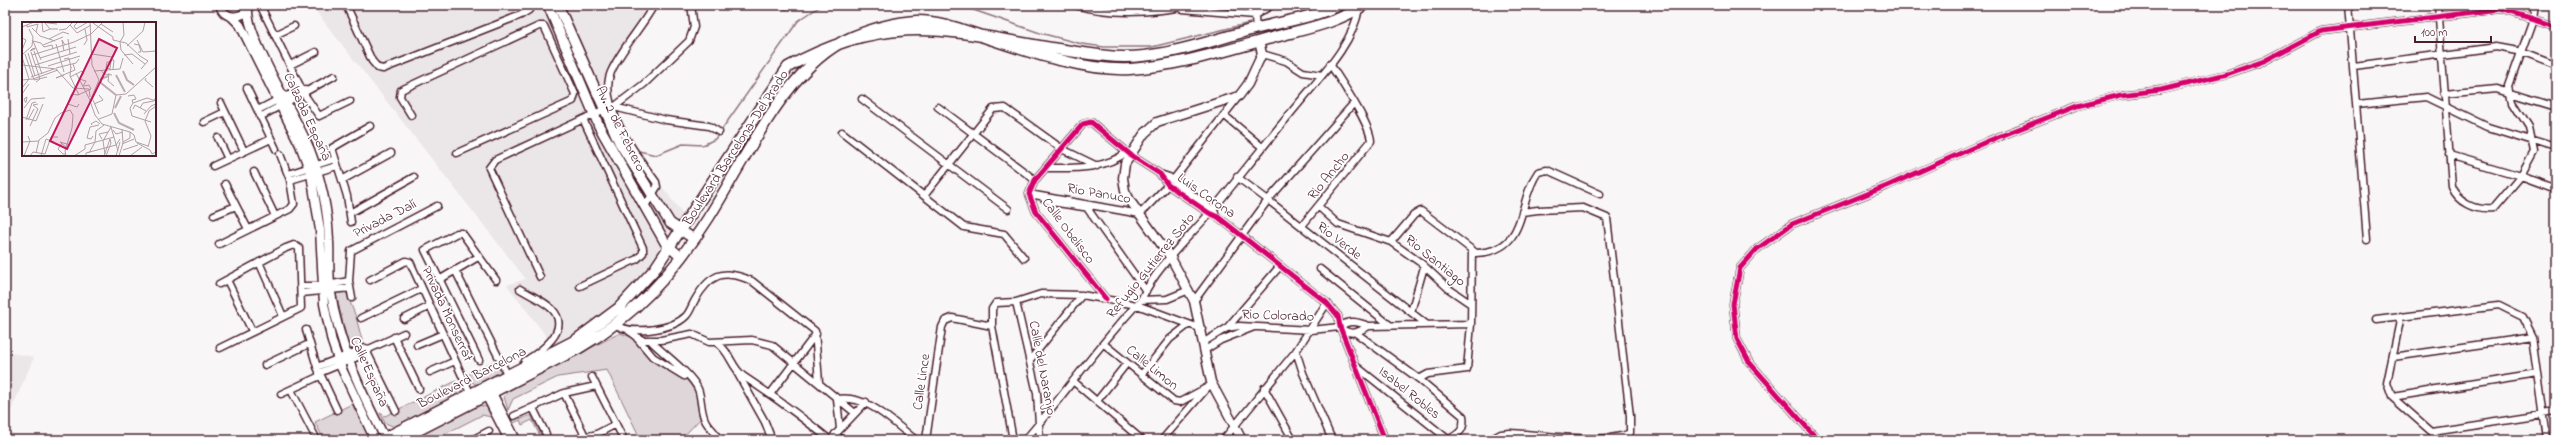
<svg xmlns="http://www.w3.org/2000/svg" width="2561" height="445" viewBox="0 0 2561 445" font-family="'Indie Flower',sans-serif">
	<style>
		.built { fill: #ebe6e8 }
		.green { fill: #ded6d9; stroke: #947a82 }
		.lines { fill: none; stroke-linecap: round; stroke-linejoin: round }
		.stream { stroke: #8f747b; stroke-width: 1.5 }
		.minor-casing { stroke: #4a1f2b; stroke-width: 9 }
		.tertiary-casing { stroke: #4a1f2b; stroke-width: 11 }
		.secondary-casing { stroke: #4a1f2b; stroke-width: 12 }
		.primary-casing { stroke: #4a1f2b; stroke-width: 13 }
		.minor { stroke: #fff; stroke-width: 6 }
		.tertiary { stroke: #fff; stroke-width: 8 }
		.secondary { stroke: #fff; stroke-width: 9 }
		.primary { stroke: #fff; stroke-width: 10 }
		.cycleway-casing { stroke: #fff; stroke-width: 8 }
		.cycleway { stroke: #d6006c; stroke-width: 5 }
		.labels { text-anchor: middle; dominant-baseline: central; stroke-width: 3.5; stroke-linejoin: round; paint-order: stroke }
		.street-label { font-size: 14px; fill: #4a1f2b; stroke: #fff }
		.inset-river { fill: none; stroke: #bdadb0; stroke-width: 2 }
		.inset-road { fill: none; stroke: #b2a0a5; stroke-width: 1 }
		.view { fill: #c2185b; fill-opacity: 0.15; stroke: #c2185b; stroke-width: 2 }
		.inset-edge { fill: none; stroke: #4a1f2b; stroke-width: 2 }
	</style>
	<rect width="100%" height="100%" fill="#f8f6f7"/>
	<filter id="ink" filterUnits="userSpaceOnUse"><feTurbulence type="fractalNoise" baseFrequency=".025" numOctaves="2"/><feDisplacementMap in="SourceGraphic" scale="8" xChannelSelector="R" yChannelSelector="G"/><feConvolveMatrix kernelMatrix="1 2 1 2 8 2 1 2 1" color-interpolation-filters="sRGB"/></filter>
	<g filter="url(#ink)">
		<path class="built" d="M 311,5 L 633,5 L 653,17 L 597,99 L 681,212 L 686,223 L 630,298 L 557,350 L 507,285 L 526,279 Z
			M 5,352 L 34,357 L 5,424 Z"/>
		<path class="green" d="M 341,291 L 346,292 L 356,317 L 363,344 L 355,347 L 348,343 L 337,299 L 336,294 Z
			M 620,333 L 634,338 L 653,357 L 691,379 L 698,390 L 704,415 L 680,440 L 641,440 L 607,370 L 558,377 L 513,399 L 508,410 L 504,397 L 508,390 Z
			M 496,360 L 501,373 L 477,385 L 473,383 L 469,374 Z
			M 456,381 L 461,390 L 460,395 L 395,427 L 385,423 L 380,413 L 385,416 Z
			M 352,404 L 367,433 L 365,440 L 324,440 L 315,422 Z
			M 478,405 L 487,407 L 491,417 L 482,415 L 433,440 L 409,440 Z
			M 531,415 L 543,439 L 542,440 L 532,420 L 522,425 L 520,420 L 514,423 L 512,419 L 519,416 L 521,419 Z"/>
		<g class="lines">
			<path class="stream" d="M 775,5 L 785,9 L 815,5
				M 959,5 L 1040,33 L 1082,44 L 1104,47 L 1152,47 L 1250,23
				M 639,151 L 656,155 L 683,144 L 703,145 L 715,139 L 798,21 L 822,5"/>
			<defs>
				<path id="minor" d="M 266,5 L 262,9 L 304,94 L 319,116 L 350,101
					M 346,5 L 372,61 L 378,68 L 383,69 L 521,15 L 529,10 L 528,5
					M 691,5 L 694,27 L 689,41 L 644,84 L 614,107 L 666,120 L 709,126 L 719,132
					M 1075,5 C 1114,16 1153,13 1192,5
					M 1254,5 L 1256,29
					M 2348,5 L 2367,239
					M 2438,5 L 2452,187 C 2458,202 2476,211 2493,209 L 2521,176 L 2534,152 L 2529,127 L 2513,102 L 2509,86 L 2533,19 L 2535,5
					M 1182,9 L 1255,15 L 1272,5
					M 275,35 L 294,26
					M 1262,54 L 1286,61 L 1303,72 L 1322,75
					M 290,65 L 316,52
					M 2354,66 L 2496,47 L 2518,51 L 2556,66
					M 247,88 L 276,149
					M 2444,94 L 2498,89 L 2556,107
					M 862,99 L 1008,209
					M 221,103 L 244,151
					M 2357,104 L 2426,97 L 2488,127 L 2556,148
					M 938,107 L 1035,180
					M 258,110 L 285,96 L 305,90
					M 411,115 L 400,97 L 401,90 L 539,26 L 544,26 L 575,94 L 573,101 L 457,153
					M 1224,115 L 1262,147
					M 260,117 L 334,76
					M 204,122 L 225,112
					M 842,132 L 964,227 L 1004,234 L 1024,258
					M 218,138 L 228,159
					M 2449,155 L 2521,176 L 2556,189
					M 213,166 L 271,139
					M 1046,168 C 1075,168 1104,170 1127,152
					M 254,172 L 275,216
					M 288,174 L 335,159
					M 1160,174 L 1169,177 L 1215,212
					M 1237,177 L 1268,200 L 1426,324
					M 290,180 L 337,166
					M 342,180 L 391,153
					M 1173,180 L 1239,96
					M 225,184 L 248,229
					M 1029,194 L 1140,214 L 1168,185
					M 924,196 L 993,109 L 1005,108 L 1062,149 L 1097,166
					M 1043,198 L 1051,202 L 1090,208
					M 645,206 L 657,187 L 656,182 C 638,157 597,105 611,72 C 622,48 641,28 654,5
					M 1319,207 L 1338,224 L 1391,242 L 1421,263 L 1449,289 L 1471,304
					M 1087,208 L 1146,291
					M 350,213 L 414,177
					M 214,215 L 236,206
					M 351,222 L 347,196 L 332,148 L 370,126
					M 1301,227 L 1371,141 C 1370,123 1340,80 1330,64
					M 1391,242 L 1414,215 L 1421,211 L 1476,253 C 1529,251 1516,203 1538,172 L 1547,170 L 1600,194
					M 219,244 L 290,209 L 294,204 L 290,180 L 280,154
					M 259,262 L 283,316
					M 1320,269 L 1391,326
					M 455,270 L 509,378
					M 540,277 L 489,168 L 495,160 L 603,110
					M 227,280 L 252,331
					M 370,280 L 406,261 L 410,262 L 471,395
					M 439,280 L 478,257
					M 219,284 L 286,248 L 294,245 L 299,248 L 301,308 L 220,348
					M 301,286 L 322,286 L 349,281
					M 580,286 L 637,259 L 643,253 L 643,248 L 583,119
					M 520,289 C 530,295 544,301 552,309 C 572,330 540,352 525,361
					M 302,293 L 350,288
					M 352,298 L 349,281 L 351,251 L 437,206
					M 1106,299 L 1036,212 L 1029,194 L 1035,180 L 1083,124 L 1091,122 L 1132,156 L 1160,174 L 1168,185 L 1209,213 L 1218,217 L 1327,303 L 1338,316 L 1340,327 L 1385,440
					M 1141,300 L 1167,299 L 1189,290
					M 1194,301 L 1268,200 L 1354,103
					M 1016,302 L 1037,393 L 1040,440
					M 1411,312 L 1424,267
					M 2401,316 L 2387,383 L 2392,397 L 2441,440
					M 361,318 L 421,289
					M 404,319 L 430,306
					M 2376,320 L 2499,305 L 2523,317 L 2533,337 L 2547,440
					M 616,325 C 633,335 672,330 686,316 C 690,312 692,305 695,300 C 710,274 723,268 752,281 L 815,331 L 819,382
					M 1340,327 C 1349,319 1358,322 1369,326
					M 1227,328 L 1280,266
					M 306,330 L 317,367 L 337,410
					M 629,331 L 642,340 L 661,340 L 692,334 L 709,342 L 752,340 L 772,345 L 855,413
					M 1356,333 L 1419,379 L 1463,416 C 1465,430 1460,433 1448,440
					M 394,337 L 419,389
					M 636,337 L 653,357 L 684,376
					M 650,340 C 662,353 691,373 698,389 C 702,398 700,412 706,422 C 710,429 717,432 718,440
					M 1204,342 L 1227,328 L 1239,326 L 1311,330 L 1340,327 C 1351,337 1358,332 1369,326 L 1471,324
					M 717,343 C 730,351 731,367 743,376 C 773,396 802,417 830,440
					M 1104,344 L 1174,401 L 1180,402 L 1208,387
					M 417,345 L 443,334
					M 365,348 L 396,411
					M 1205,350 L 1221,340 L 1254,327
					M 1296,351 L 1303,373 L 1332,440
					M 2393,357 L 2533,337
					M 479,360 L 425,250 L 457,233 L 462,233 L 496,280
					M 1030,360 L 1082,295
					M 265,365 L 309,344
					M 1356,366 L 1449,440
					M 317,367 L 365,348 L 369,349 L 404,333
					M 430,372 L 455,361
					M 319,373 L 367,353 L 369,350
					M 738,374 L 765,422 L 772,440
					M 1142,374 L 1170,339 L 1188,325
					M 592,377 L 624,440
					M 1419,379 L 1428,374 L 1467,369 L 1471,324 L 1472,250
					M 1073,381 L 1142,440
					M 1264,388 L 1293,440
					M 291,390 L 317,440
					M 564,393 L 587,440
					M 771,393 L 816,334
					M 281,394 L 320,376
					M 2392,397 L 2538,374
					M 1097,401 L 1127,363
					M 533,408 L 546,434
					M 514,416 L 564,393 L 596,386
					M 840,429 L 837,399 C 868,394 893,423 916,440
					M 2431,431 L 2556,412
					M 835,434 L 842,440
					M 593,436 L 616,424
					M 472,440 L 489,431
					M 830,440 L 866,402
					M 926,440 L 942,327 L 945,321 L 952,318 L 992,326
					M 1013,440 L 992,326 L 992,309 L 996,303 L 1016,302 L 1041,294 L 1082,295 L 1137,305 L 1202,329
					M 1025,440 C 1065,394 1099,344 1141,300 C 1157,265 1190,237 1214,208 C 1244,171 1273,134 1304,97 C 1325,72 1354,41 1359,8
					M 1162,440 L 1206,389
					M 1223,440 L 1296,351 L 1327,303
					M 1490,440 L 1501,434 L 1510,433 C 1540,434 1605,445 1630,433 L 1630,416 L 1607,218 L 1583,208 L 1538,210 L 1522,212
					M 1818,440 L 1749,362 L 1737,339 L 1733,304 L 1740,268 L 1757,249 L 1792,224 L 1887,186 L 1988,141 L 2077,106 L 2121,95 L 2161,90 L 2227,74 L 2264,61 L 2321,31 L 2501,9 L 2556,26"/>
				<path id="tertiary" d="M 220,5 C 224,20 242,20 249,7
					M 248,9 C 246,36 297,118 310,150 C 321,179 328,210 329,241 C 330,258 328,276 331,293 C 339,346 361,392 386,440
					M 232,17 L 240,25 L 300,145 L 311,174 L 320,230 L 324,304 L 332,342 L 340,365 L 375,440
					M 489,387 L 516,440
					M 484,391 L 509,440
					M 577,440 L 593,436
					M 1242,440 L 1211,382 L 1194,301 L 1171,258 L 1131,202 L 1125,191 L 1123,178 L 1125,164 L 1144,134 L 1157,122 L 1239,96 L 1248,84 L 1262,54 L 1259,41"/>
				<path id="secondary" d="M 548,5 L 599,126 L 666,244 L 681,257
					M 558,5 L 619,142 L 670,223 L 694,239"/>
				<path id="primary" d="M 381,440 L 576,340 L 619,308 L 654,270 L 788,67 C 907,0 977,42 1107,56 C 1157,62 1211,40 1258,28 C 1285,21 1315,17 1339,5
					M 399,440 L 579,348 C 636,315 674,272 709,217 C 746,159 786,65 852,37 C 872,29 895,22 917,21 C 940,21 960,29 981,36 C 1008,45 1036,55 1064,61 C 1084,66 1109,70 1130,69 C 1179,66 1227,50 1275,37 C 1304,29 1338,23 1364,5"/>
			</defs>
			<use href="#minor" class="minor-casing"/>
			<use href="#tertiary" class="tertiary-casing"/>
			<use href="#secondary" class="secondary-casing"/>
			<use href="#primary" class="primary-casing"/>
			<use href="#minor" class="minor"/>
			<use href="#tertiary" class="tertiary"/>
			<use href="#secondary" class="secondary"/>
			<use href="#primary" class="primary"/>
			<defs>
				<path id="cycleway" d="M 1106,299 L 1036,212 L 1029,194 L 1035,180 L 1083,124 L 1091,122 L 1132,156 L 1160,174 L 1168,185 L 1209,213 L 1218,217 L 1327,303 L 1338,316 L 1340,327 L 1385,440
					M 1818,440 L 1749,362 L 1737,339 L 1733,304 L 1740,268 L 1757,249 L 1792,224 L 1887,186 L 1988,141 L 2077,106 L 2121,95 L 2161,90 L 2227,74 L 2264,61 L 2321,31 L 2501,9 L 2556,26"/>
			</defs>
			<use href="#cycleway" class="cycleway-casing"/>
			<use href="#cycleway" class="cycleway"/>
		</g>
	</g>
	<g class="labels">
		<g class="street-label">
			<text transform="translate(307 117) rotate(65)">Calzada España</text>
			<text transform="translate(620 129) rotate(63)">Av. 2 de Febrero</text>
			<text transform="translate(736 148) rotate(-57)">Boulevard Barcelona-Del Prado</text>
			<text transform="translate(1329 176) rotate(-51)">Rio Ancho</text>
			<text transform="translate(1099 194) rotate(10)">Rio Panuco</text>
			<text transform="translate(1206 196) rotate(35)">Luis Corona</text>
			<text transform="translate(385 219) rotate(-27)">Privada Dalí</text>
			<text transform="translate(1068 231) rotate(53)">Calle Obelisco</text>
			<text transform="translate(1339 241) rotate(38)">Rio Verde</text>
			<text transform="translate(1435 261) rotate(39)">Rio Santiago</text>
			<text transform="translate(1151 266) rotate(-51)">Refugio Gutierrez Soto</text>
			<text transform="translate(447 314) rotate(65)">Privada Monserrat</text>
			<text transform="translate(1278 316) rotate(2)">Rio Colorado</text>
			<text transform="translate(1042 368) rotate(79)">Calle del Naranjo</text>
			<text transform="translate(1152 368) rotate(39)">Calle Limon</text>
			<text transform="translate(369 372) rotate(66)">Calle España</text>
			<text transform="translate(472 378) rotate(-27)">Boulevard Barcelona</text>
			<text transform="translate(922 382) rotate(-82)">Calle Lince</text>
			<text transform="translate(1409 393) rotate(39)">Isabel Robles</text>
		</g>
	</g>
	<g transform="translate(22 22)">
		<rect width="134" height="134" fill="#f8f6f7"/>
		<path class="inset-river" d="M 101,49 L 105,58 L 112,63M 94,53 L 103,70M 86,54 L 79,57 L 79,61 L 94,73M 93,86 L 99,74M 92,91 L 97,101 L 112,108"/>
		<path class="inset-road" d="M 18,0 L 35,2M 56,0 L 52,4 L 54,7 L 66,0M 68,0 L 70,43 L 77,58 L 68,79 L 73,93 L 80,102 L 108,110 L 112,113 L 114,120 L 126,124M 20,1 L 21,10 L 28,7M 23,1 L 28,7 L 36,7M 71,1 L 91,15 L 91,18 L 104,21 L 118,34M 79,2 L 91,10M 5,3 L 5,5 L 16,2 L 14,10M 48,3 L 55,11 L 69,3M 0,5 L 12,0M 10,6 L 18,14 L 33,19M 37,8 L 44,7 L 51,0M 69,12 L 81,0M 0,16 L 4,18 L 0,28M 27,17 L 41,10 L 47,12M 46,17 L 48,32M 115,18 L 121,30M 11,19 L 19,38M 11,19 L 19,21 L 22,25 L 30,23 L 31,27M 98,20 L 99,28 L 111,42M 98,20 L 102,13 L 101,0M 34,22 L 42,50M 112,22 L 117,23 L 119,30 L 116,30M 21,23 L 41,15M 62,23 L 65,18 L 63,7M 105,24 L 121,9 L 123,0M 10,27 L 13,26 L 13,27 L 8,29 ZM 12,29 L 20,52M 42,29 L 40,18 L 43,23M 9,30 L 18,57 L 14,60M 121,30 L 134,29M 6,31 L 13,54M 1,32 L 10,24 L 11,15 L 7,7M 3,32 L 12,58 L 25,55M 70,32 L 90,35M 10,33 L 52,20 L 69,12M 102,33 L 110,32 L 123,42M 118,34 L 126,39 L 119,47M 0,35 L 7,57 L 0,66M 18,36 L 54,25M 42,37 L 47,36 L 49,46M 0,43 L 34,47 L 51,66 L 67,67 L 68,75M 13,43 L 55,30M 26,44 L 58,34M 49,45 L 48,54 L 57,73M 34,46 L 54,41 L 57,37M 88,47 L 84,46 L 85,40 L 88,40M 79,48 L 82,52 L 90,53M 88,48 L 89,38 L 92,38 L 91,47M 72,49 L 98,47 L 101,36M 54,51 L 69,80M 87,51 L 86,59 L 92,64M 42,53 L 34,56 L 53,48 L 51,42M 9,55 L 32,47M 48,55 L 60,49 L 62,52M 124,56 L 123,58 L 131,65M 57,57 L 64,59 L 61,64M 0,58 L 11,57 L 36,48M 0,72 L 7,62M 49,72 L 56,73 L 69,67 L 67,63 L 62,64M 49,73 L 46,82 L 55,85 L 57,82M 106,74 L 112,73 L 114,77 L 110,78 L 111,81M 71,78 L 77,92M 4,81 L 2,77 L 5,75 L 4,80M 72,82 L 81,78 L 77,73M 2,86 L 9,77 L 23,76M 118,86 L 121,81 L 132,79 L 134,75M 111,87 L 113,83 L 124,89M 122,92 L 129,84 L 134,82M 110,94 L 108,86 L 111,81 L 125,76 L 134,79M 110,94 L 129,100M 0,95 L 14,99 L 21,82M 77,97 L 90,92 L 94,73 L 104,72 L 134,45M 4,98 L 10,81 L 14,80M 6,98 L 12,87M 70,103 L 69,102 L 74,99 L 78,102M 8,104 L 16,87 L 11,83 L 16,82M 89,105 L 96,129M 91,108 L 94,112 L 101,110M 71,114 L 69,117 L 65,116 L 68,105 L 77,103M 80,117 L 77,112 L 86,110M 0,120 L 17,119M 101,120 L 108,116 L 108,110M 40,121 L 36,127 L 41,132 L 44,132M 115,121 L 128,128 L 130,132 L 134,130M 100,122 L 112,117M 126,125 L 129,114 L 123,99 L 127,89 L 134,84M 45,126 L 38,120 L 48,123M 63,127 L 63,123 L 92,115M 101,128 L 116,123M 14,131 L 17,118 L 26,111 L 33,96 L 39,91 L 48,88 L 51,93 L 50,106 L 43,129 L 44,134M 67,131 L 73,120 L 74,109 L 82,103M 83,132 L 81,119 L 89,105M 2,134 L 8,119 L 6,114M 8,134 L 11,130 L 23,132 L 29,115 L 36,115M 19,134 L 24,117 L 32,120M 52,134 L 63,127M 64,134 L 64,131 L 94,123 L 98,117M 82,134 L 88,117M 84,134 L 89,121 L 88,117M 94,134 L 98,120M 97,134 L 101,121 L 100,107M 108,134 L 120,125"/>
		<path class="view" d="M 77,17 L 95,26 L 45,127 L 28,119 Z"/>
		<rect width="134" height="134" class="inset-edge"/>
	</g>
	<rect width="2561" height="445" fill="none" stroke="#fff" stroke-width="20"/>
	<rect x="10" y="10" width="2541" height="425" fill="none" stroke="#4a1f2b" stroke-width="1.5" filter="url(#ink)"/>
	<path d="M2415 36v6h76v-6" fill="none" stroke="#4a1f2b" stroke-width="2"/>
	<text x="2421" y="36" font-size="12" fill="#4a1f2b" stroke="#ffffff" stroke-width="3" paint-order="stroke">100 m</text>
</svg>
